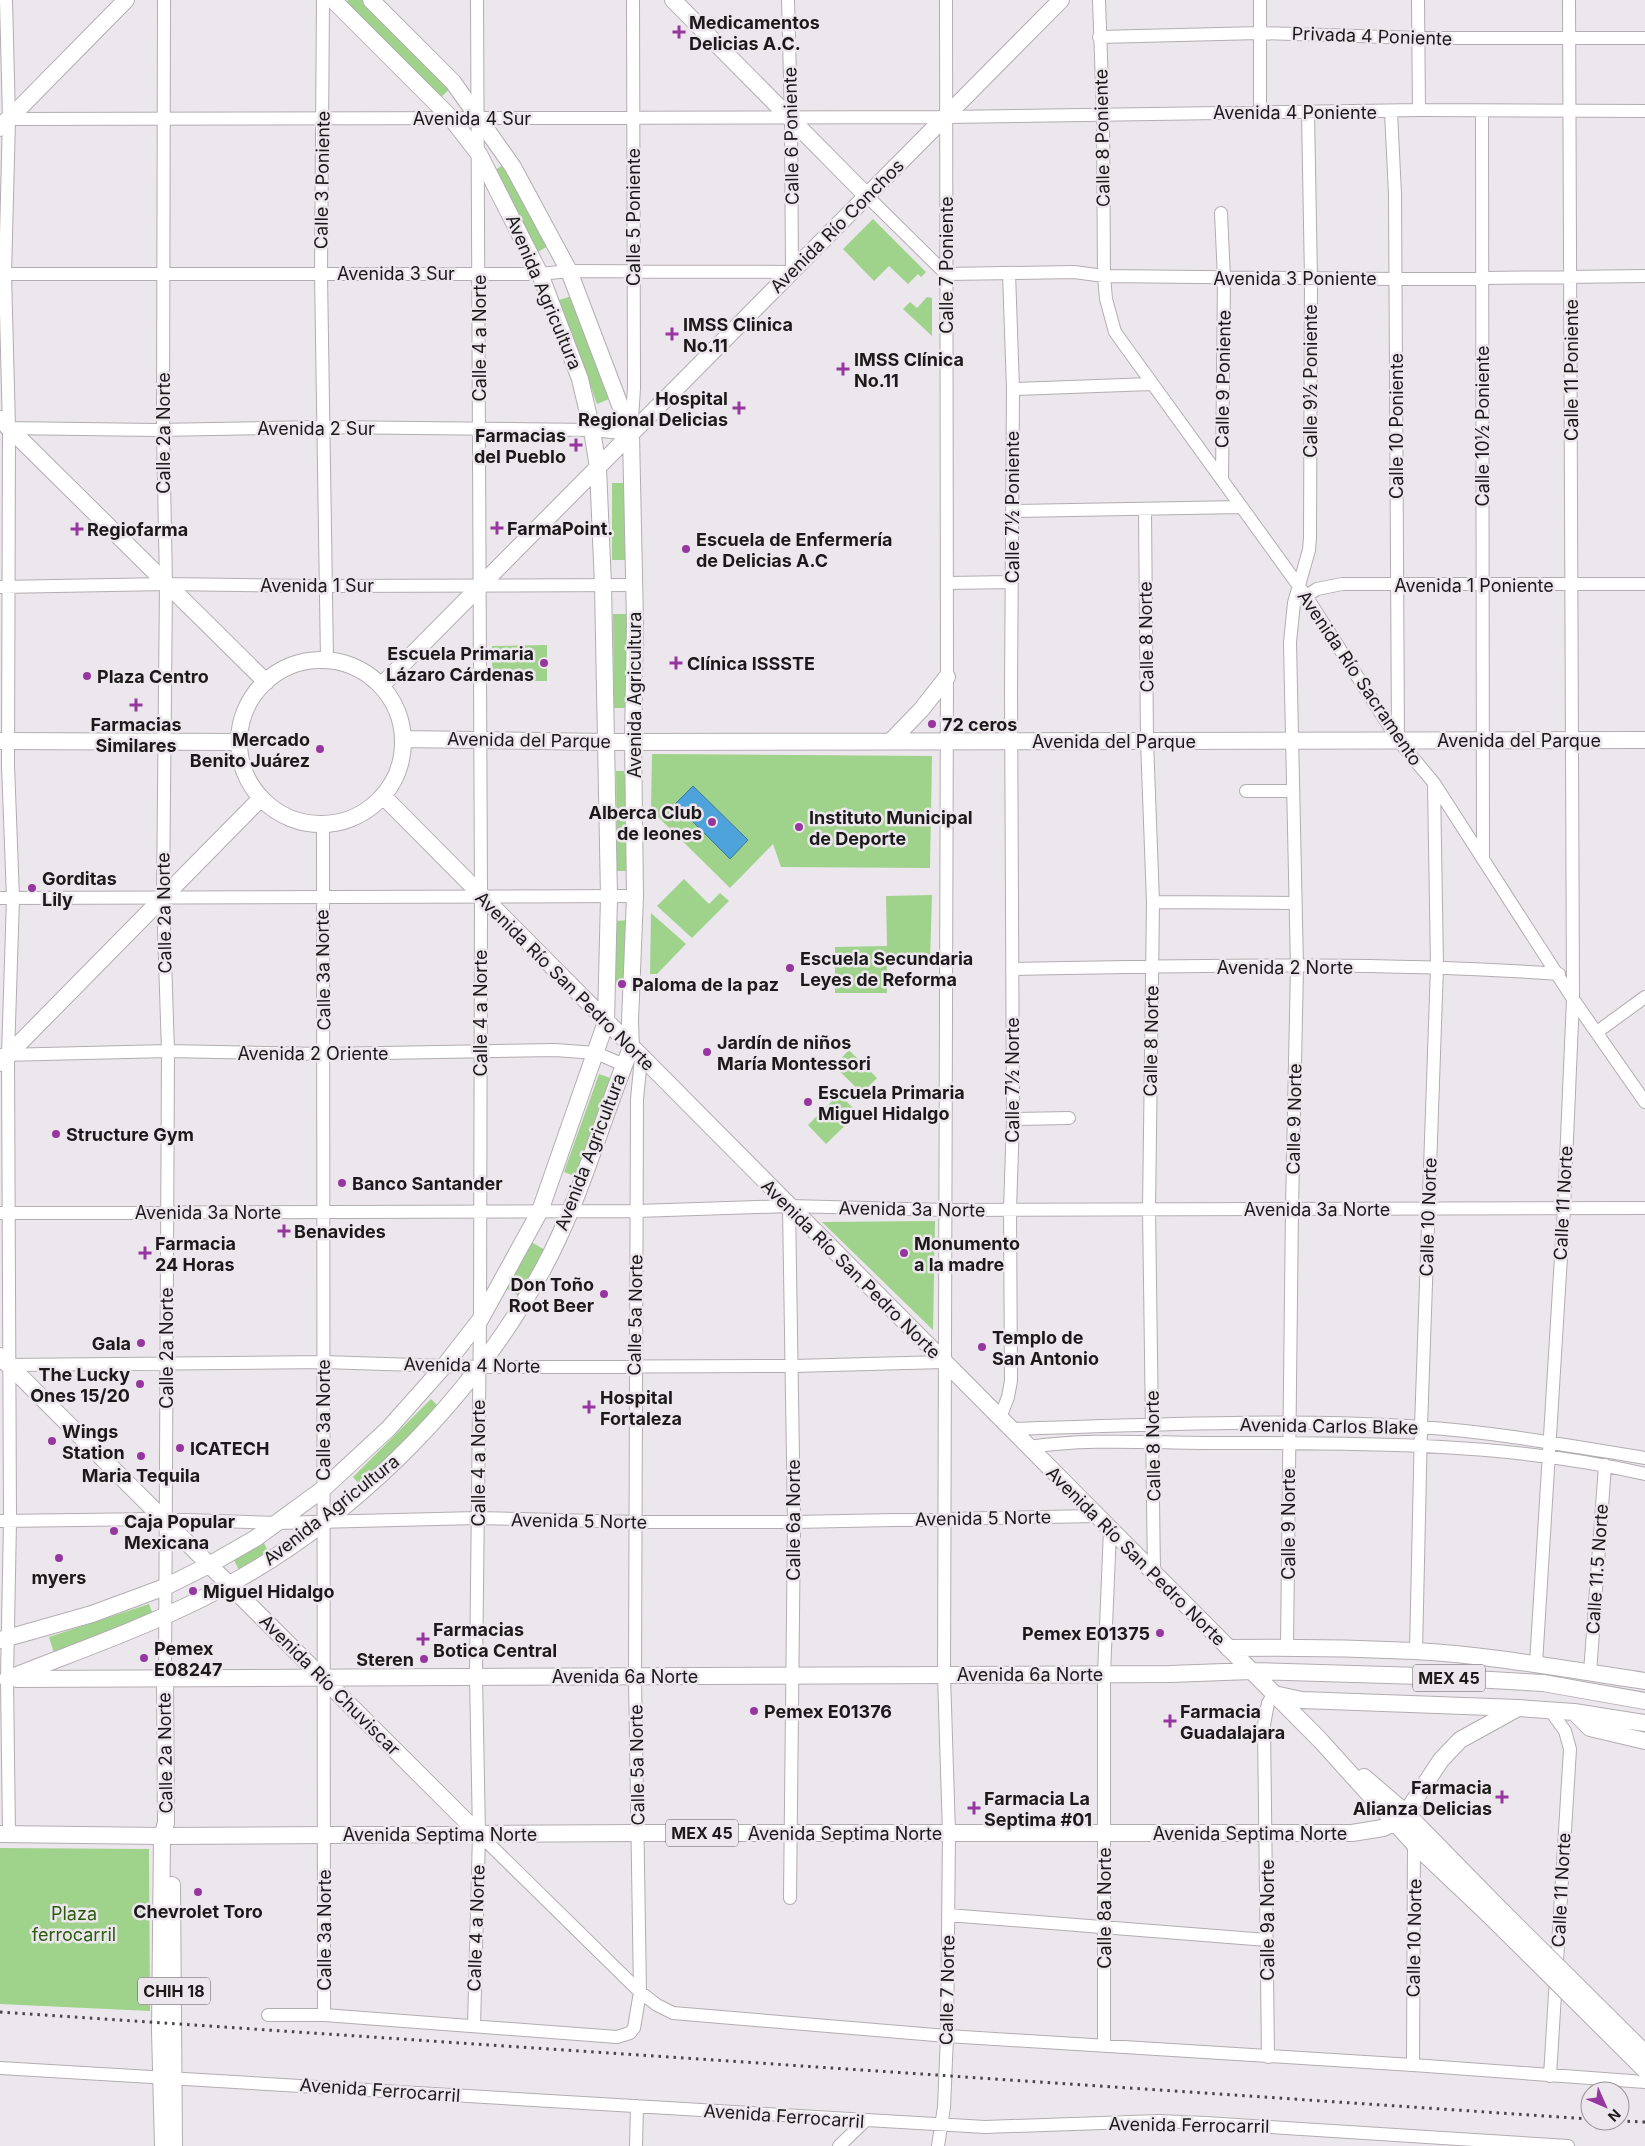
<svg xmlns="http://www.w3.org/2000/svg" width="1645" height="2146" viewBox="0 0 1645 2146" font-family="Inter,sans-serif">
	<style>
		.green { fill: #9fd28a }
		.water { fill: #4da3da; stroke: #3e7aa0 }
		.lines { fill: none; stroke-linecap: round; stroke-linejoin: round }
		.minor-casing { stroke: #b2adb1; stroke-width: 14 }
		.major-casing { stroke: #b2adb1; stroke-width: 18 }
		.minor { stroke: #fff; stroke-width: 12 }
		.major { stroke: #fff; stroke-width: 16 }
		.rail { stroke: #484547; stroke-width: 3; stroke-dasharray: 2.5 5; stroke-linecap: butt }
		.major-bridge-casing { stroke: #b2adb1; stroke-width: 18; stroke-linecap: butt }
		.major-bridge { stroke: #fff; stroke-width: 16 }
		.poi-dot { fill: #96379f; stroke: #ece7ec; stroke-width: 2 }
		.labels { text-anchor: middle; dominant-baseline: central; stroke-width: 5; stroke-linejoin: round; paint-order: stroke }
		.shield { fill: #ece7ec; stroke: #5a5759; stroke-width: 1 }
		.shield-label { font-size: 16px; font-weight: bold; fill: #1b191a }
		.poi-label { font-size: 18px; font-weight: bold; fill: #1b191a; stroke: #ece7ec; text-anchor: start }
		.street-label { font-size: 18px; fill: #1b191a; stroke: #ece7ec }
		.park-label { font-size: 18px; fill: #2a5a0d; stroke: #ece7ec }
	</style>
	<rect width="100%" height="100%" fill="#ece7ec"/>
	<path class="green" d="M 348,0 L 364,0 L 452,87 L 441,97 L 345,5 Z
		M 505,164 L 548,246 L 538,252 L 495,170 Z
		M 873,219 L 926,272 L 921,277 L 918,274 L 908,284 L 889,266 L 874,281 L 843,249 Z
		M 572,296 L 609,399 L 597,404 L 559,300 Z
		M 927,297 L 932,298 L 932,336 L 903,309 L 910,302 L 917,308 Z
		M 612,483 L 627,483 L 627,560 L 612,560 Z
		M 613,614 L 628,614 L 629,708 L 614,708 Z
		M 547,645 L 547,681 L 492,681 L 492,646 Z
		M 652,754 L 932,756 L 930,868 L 781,867 L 773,844 L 730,888 L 651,810 Z
		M 616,771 L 627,771 L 628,871 L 617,871 Z
		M 684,879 L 709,904 L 720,893 L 729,901 L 692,938 L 657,906 Z
		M 932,895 L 930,961 L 887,961 L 887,993 L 835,993 L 835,947 L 887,946 L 886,896 Z
		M 651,913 L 686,944 L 657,974 L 650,974 Z
		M 632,920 L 633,984 L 616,984 L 614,921 Z
		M 849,1050 L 877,1078 L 862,1093 L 834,1066 Z
		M 599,1074 L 613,1079 L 582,1179 L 564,1172 Z
		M 839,1094 L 858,1113 L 826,1144 L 808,1125 Z
		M 935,1221 L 933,1330 L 822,1222 Z
		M 531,1242 L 547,1251 L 524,1299 L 504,1287 Z
		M 431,1399 L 439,1407 L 361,1486 L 353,1477 Z
		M 264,1543 L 270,1555 L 240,1572 L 234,1560 Z
		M 149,1604 L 155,1620 L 54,1653 L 49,1637 Z
		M 0,1848 L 149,1849 L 150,2011 L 0,2004 Z"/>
	<path class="water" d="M 693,786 L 748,840 L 730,859 L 675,804 Z"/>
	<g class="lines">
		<defs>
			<path id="minor" d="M 6,0 L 9,119 L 5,274 L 9,428 L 8,765 L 13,898 L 8,1055 L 10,1521 L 7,1679 L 9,1834
				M 164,0 L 163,430 L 166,584 L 163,898 L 168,1051 L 165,1677
				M 323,0 L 321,274 L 327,660
				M 1099,0 L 1103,114 L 1104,276 L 1106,299 L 1115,332 L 1306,596 L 1398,740 L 1434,783 L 1573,999 L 1645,1102
				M 1260,0 L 1260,112
				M 1418,0 L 1419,110
				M 1099,37 L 1260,33 L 1418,38 L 1645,38
				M 1482,111 L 1483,859
				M 1391,112 L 1395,194 L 1398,740
				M 5,119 L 945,117 L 1419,110 L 1645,111
				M 867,196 L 946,274 L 1074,272 L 1104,276 L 1396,279 L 1645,276
				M 1221,213 L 1224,278 L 1222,480
				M 0,274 L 540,274 L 569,271 L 792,272 L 791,118 L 788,0
				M 1013,389 L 1151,384
				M 6,428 L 156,430 L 322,427 L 592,430 L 631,434 L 634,388 L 633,0
				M 1145,510 L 1147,741 L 1153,902 L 1149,1209 L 1154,1573
				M 1012,511 L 1242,507
				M 947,583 L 1012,582
				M 0,587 L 166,584 L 315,586 L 634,585
				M 1306,596 L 1317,589 L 1342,584 L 1645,584
				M 1246,791 L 1292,791
				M 323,824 L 324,2015
				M 0,898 L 635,896
				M 1153,902 L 1295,903
				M 1012,969 C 1194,966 1377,961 1559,974
				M 1597,1032 L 1645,997
				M 2,1055 L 168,1051 L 324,1054 L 555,1050 L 596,1053 L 624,1065
				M 1013,1119 L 1069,1118
				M 789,1206 L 794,1522 L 790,1898
				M 0,1213 L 637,1211 L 789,1206 L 946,1210 L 1645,1208
				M 5,1365 L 323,1362 L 478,1367 L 793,1366 L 944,1362
				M 1000,1418 L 1008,1397 L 1011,1381 L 1010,1210 L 1013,1119 L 1011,690 L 1013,389 L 1009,273
				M 1011,1429 C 1147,1425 1284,1418 1420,1427 C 1495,1432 1571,1446 1645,1458
				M 1029,1447 C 1089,1438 1153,1443 1214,1443 C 1354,1443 1509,1442 1645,1474
				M 0,1521 L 155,1519 L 276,1523 L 477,1518 L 637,1522 L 794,1522 L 1097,1516
				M 1287,1647 L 1292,1209 L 1297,967 L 1290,642 L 1294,603 L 1309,550 L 1310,538 L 1311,279 L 1308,112
				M 1416,1651 L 1421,1427 L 1437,967 L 1434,784
				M 1536,1664 L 1564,1208 L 1573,999 L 1569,0
				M 1590,1673 L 1605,1465
				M 1550,1710 L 1565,1731 L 1570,1749 L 1550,2076
				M 479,1834 L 640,1992 L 657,2005 L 673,2013 L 947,2036 L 1413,2065 L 1645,2082
				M 948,1915 L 1267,1940
				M 268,2015 L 324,2015 L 617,2037 L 630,2033 L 634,2028 L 640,1992 L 635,1677 L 637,1099 L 641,1058
				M 474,2026 L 479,1834 L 476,1676 L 480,1320 L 481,896 L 477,0
				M 1104,2046 L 1104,1674 L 1110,1530
				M 1268,2057 L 1264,1725 L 1268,1703 L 1274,1694
				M 1413,2065 L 1414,1840
				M 0,2068 L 985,2127 L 1159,2121 L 1206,2123 L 1568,2146
				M 636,2146 L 637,2106
				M 839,2146 L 864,2122
				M 938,2146 L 944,2107 L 947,2036 L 949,1833 L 944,1675 L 947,677 L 946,0"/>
			<path id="major" d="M 673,0 L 867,196
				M 0,128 L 126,0
				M 0,419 L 266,682
				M239 742a82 82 0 1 1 164 0a82 82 0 1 1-164 0Z
				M 381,686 L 1061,0
				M 403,739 L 605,742 L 1645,740
				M 0,741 L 239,742
				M 891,741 L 921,710 L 947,677
				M 383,796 L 1320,1740 L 1415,1845 L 1492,1918
				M 0,1063 L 261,798
				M 0,1356 L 479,1834
				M 0,1640 L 92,1614 L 165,1587 L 209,1565 L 256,1538 L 323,1489 L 389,1428 L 445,1365 L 480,1320 L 540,1211 L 606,1022 L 609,897 L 603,585 L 598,468 L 592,430 L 580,379 L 540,274 L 479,154 L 451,118 L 333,0
				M 1228,1648 C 1291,1647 1353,1648 1415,1651 C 1492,1655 1569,1670 1645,1681
				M 7,1679 C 72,1653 138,1630 201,1599 C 342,1530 468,1406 543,1269 C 581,1199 601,1121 631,1048 L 630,1021 L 635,896 L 633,741 L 635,623 L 631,434 L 569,271 L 513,167 L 453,82 L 371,0
				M 17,1679 L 1170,1674 L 1251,1671 L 1421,1676 L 1543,1683 L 1645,1701
				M 1274,1694 L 1302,1700 L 1518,1708 L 1574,1712 L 1645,1723
				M 1574,1712 L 1590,1728 L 1645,1741
				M 1364,1777 L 1406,1813 L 1501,1910
				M 0,1834 L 162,1836 L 638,1833 L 1352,1833 L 1383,1828 L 1402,1819 L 1441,1760 L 1460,1740 L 1518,1708
				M 172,1885 L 174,2146
				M 163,2146 L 160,2031 L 162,1836 L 166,1823 L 165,1677"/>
		</defs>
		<use href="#minor" class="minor-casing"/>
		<use href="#major" class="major-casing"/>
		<use href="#minor" class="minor"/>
		<use href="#major" class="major"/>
		<path class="rail" d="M 0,2012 L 1590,2119
			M 1620,2121 L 1645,2122"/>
		<defs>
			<path id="major-bridge" d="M 1501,1910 L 1645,2053
				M 1492,1918 L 1645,2070"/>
		</defs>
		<use href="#major-bridge" class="major-bridge-casing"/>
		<use href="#major-bridge" class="major-bridge"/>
	</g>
	<g class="poi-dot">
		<path d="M676.5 24.5h5v5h5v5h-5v5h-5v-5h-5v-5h5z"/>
		<path d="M669.5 326.5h5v5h5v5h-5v5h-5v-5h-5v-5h5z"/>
		<path d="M840.5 361.5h5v5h5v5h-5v5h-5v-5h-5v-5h5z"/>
		<path d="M736.5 400.5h5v5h5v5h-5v5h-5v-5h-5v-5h5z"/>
		<path d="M573.5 437.5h5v5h5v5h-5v5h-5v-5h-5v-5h5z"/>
		<path d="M494.5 520.5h5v5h5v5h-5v5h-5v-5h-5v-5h5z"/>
		<path d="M74.5 521.5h5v5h5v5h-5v5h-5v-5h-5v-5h5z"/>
		<circle cx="686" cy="549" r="5"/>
		<circle cx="544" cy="663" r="5"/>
		<path d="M673.5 655.5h5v5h5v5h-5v5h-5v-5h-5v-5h5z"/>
		<circle cx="87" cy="676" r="5"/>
		<path d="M133.5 697.5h5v5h5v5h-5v5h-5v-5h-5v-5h5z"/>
		<circle cx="932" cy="724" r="5"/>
		<circle cx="320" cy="749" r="5"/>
		<circle cx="712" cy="822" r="5"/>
		<circle cx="799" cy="827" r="5"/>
		<circle cx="32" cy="888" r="5"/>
		<circle cx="790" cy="968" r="5"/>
		<circle cx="622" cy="984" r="5"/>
		<circle cx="707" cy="1052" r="5"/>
		<circle cx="808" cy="1102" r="5"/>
		<circle cx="56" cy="1134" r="5"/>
		<circle cx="342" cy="1183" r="5"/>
		<path d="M281.5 1223.5h5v5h5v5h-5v5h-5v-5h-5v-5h5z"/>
		<path d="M142.5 1245.5h5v5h5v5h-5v5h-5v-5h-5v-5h5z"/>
		<circle cx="904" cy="1253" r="5"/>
		<circle cx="604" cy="1294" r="5"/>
		<circle cx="141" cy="1343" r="5"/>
		<circle cx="982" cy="1347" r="5"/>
		<circle cx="140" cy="1384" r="5"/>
		<path d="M586.5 1399.5h5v5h5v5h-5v5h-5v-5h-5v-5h5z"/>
		<circle cx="52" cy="1441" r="5"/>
		<circle cx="180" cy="1448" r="5"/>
		<circle cx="141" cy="1456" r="5"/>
		<circle cx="114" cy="1531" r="5"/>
		<circle cx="59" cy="1558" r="5"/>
		<circle cx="193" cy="1591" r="5"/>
		<circle cx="1160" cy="1633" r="5"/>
		<path d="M420.5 1631.5h5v5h5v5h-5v5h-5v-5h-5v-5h5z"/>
		<circle cx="144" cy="1658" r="5"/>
		<circle cx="424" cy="1659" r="5"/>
		<circle cx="754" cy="1711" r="5"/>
		<path d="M1167.5 1713.5h5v5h5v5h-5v5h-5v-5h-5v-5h5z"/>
		<path d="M1499.5 1789.5h5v5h5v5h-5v5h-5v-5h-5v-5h5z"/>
		<path d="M971.5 1800.5h5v5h5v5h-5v5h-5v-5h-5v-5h5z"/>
		<circle cx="198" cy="1892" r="5"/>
	</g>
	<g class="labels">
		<g class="shield">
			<rect x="1413" y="1664.5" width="72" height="27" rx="4"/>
			<rect x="666" y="1819.5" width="72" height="27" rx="4"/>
			<rect x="138" y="1977.5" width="72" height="27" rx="4"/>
		</g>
		<g class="shield-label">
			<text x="1449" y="1678">MEX 45</text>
			<text x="702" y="1833">MEX 45</text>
			<text x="174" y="1991">CHIH 18</text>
		</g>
		<g class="poi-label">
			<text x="689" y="22">Medicamentos<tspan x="689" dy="21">Delicias A.C.</tspan></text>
			<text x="683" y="324">IMSS Clinica<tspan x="683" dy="21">No.11</tspan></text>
			<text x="854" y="359">IMSS Clínica<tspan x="854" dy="21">No.11</tspan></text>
			<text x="728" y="398" text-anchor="end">Hospital<tspan x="728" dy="21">Regional Delicias</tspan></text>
			<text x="566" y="435" text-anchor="end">Farmacias<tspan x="566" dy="21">del Pueblo</tspan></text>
			<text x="507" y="528">FarmaPoint.</text>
			<text x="87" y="529">Regiofarma</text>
			<text x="696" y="539">Escuela de Enfermería<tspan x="696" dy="21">de Delicias A.C</tspan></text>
			<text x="534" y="653" text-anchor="end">Escuela Primaria<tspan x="534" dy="21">Lázaro Cárdenas</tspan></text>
			<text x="687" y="663">Clínica ISSSTE</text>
			<text x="97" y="676">Plaza Centro</text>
			<text x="136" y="724" text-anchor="middle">Farmacias<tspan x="136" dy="21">Similares</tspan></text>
			<text x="942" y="724">72 ceros</text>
			<text x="310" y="739" text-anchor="end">Mercado<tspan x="310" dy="21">Benito Juárez</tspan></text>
			<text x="702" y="812" text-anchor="end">Alberca Club<tspan x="702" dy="21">de leones</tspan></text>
			<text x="809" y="817">Instituto Municipal<tspan x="809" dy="21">de Deporte</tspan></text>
			<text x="42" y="878">Gorditas<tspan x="42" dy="21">Lily</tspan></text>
			<text x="800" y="958">Escuela Secundaria<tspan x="800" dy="21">Leyes de Reforma</tspan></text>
			<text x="632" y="984">Paloma de la paz</text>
			<text x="717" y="1042">Jardín de niños<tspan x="717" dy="21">María Montessori</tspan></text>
			<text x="818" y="1092">Escuela Primaria<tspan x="818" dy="21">Miguel Hidalgo</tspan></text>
			<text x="66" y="1134">Structure Gym</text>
			<text x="352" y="1183">Banco Santander</text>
			<text x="294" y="1231">Benavides</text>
			<text x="155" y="1243">Farmacia<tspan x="155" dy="21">24 Horas</tspan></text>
			<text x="914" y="1243">Monumento<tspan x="914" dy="21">a la madre</tspan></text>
			<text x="594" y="1284" text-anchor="end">Don Toño<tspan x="594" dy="21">Root Beer</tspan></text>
			<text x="992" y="1337">Templo de<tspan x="992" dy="21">San Antonio</tspan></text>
			<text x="131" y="1343" text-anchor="end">Gala</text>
			<text x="130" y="1374" text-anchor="end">The Lucky<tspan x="130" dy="21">Ones 15/20</tspan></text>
			<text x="600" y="1397">Hospital<tspan x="600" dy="21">Fortaleza</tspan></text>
			<text x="62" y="1431">Wings<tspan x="62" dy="21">Station</tspan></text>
			<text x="190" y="1448">ICATECH</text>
			<text x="141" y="1475" text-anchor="middle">Maria Tequila</text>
			<text x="124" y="1521">Caja Popular<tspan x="124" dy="21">Mexicana</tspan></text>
			<text x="59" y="1577" text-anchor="middle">myers</text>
			<text x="203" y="1591">Miguel Hidalgo</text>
			<text x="433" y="1629">Farmacias<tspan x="433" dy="21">Botica Central</tspan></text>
			<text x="1150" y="1633" text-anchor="end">Pemex E01375</text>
			<text x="154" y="1648">Pemex<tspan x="154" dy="21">E08247</tspan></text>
			<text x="414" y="1659" text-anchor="end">Steren</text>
			<text x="764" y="1711">Pemex E01376</text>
			<text x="1180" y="1711">Farmacia<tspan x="1180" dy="21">Guadalajara</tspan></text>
			<text x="1492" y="1787" text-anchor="end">Farmacia<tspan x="1492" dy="21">Alianza Delicias</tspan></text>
			<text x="984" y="1798">Farmacia La<tspan x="984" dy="21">Septima #01</tspan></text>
			<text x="198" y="1911" text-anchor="middle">Chevrolet Toro</text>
		</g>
		<g class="street-label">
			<text transform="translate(1372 36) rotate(2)">Privada 4 Poniente</text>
			<text x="1295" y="112">Avenida 4 Poniente</text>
			<text x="472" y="118">Avenida 4 Sur</text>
			<text transform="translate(791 136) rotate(-91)">Calle 6 Poniente</text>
			<text transform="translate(1102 138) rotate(-91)">Calle 8 Poniente</text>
			<text transform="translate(322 180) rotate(-89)">Calle 3 Poniente</text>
			<text transform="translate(633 217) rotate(-90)">Calle 5 Poniente</text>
			<text transform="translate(837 226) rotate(-45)">Avenida Río Conchos</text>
			<text transform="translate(946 265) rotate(-90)">Calle 7 Poniente</text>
			<text x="396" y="273">Avenida 3 Sur</text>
			<text x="1295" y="278">Avenida 3 Poniente</text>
			<text transform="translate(544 292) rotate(67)">Avenida Agricultura</text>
			<text transform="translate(479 338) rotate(-90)">Calle 4 a Norte</text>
			<text transform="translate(1571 370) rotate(-90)">Calle 11 Poniente</text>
			<text transform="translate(1223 379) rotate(-89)">Calle 9 Poniente</text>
			<text transform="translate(1310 381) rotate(-90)">Calle 9½ Poniente</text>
			<text transform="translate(1396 426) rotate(-90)">Calle 10 Poniente</text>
			<text transform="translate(1482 426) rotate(-90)">Calle 10½ Poniente</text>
			<text x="316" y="428">Avenida 2 Sur</text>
			<text transform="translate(163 433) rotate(-90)">Calle 2a Norte</text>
			<text transform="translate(1012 507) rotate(-90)">Calle 7½ Poniente</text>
			<text x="317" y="585">Avenida 1 Sur</text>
			<text x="1474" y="585">Avenida 1 Poniente</text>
			<text transform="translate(1146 637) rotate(-91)">Calle 8 Norte</text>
			<text transform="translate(1360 678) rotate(56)">Avenida Río Sacramento</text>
			<text transform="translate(634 695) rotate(-90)">Avenida Agricultura</text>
			<text transform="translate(529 740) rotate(1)">Avenida del Parque</text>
			<text x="1519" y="740">Avenida del Parque</text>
			<text x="1114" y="741">Avenida del Parque</text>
			<text transform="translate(164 913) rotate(-91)">Calle 2a Norte</text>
			<text x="1285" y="967">Avenida 2 Norte</text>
			<text transform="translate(323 970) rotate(-91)">Calle 3a Norte</text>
			<text transform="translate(565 981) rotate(45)">Avenida Río San Pedro Norte</text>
			<text transform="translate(480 1013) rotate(-90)">Calle 4 a Norte</text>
			<text transform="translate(1151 1041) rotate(-89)">Calle 8 Norte</text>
			<text x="313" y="1053">Avenida 2 Oriente</text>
			<text transform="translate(1012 1080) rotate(-90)">Calle 7½ Norte</text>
			<text transform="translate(1294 1119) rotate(-89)">Calle 9 Norte</text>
			<text transform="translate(590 1152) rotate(-69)">Avenida Agricultura</text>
			<text transform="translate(1563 1203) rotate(-87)">Calle 11 Norte</text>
			<text transform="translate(912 1209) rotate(1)">Avenida 3a Norte</text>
			<text x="1317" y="1209">Avenida 3a Norte</text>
			<text x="208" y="1212">Avenida 3a Norte</text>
			<text transform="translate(1428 1217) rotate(-88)">Calle 10 Norte</text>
			<text transform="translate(851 1269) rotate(45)">Avenida Río San Pedro Norte</text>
			<text transform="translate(635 1315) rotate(-89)">Calle 5a Norte</text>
			<text transform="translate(166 1348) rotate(-90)">Calle 2a Norte</text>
			<text transform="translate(472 1365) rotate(1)">Avenida 4 Norte</text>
			<text transform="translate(323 1420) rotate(-90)">Calle 3a Norte</text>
			<text transform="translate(1329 1426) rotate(1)">Avenida Carlos Blake</text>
			<text transform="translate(1153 1446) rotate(-91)">Calle 8 Norte</text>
			<text transform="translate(478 1463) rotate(-90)">Calle 4 a Norte</text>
			<text transform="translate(331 1510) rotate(-38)">Avenida Agricultura</text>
			<text transform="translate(983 1518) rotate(-1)">Avenida 5 Norte</text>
			<text transform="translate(793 1520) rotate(-90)">Calle 6a Norte</text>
			<text transform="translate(579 1521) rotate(1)">Avenida 5 Norte</text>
			<text transform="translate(1288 1524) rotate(-90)">Calle 9 Norte</text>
			<text transform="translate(1136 1556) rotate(45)">Avenida Río San Pedro Norte</text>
			<text transform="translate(1597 1569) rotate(-86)">Calle 11.5 Norte</text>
			<text x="1030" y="1674">Avenida 6a Norte</text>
			<text x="625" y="1676">Avenida 6a Norte</text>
			<text transform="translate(330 1685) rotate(45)">Avenida Río Chuviscar</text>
			<text transform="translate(165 1753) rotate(-91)">Calle 2a Norte</text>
			<text transform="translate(637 1765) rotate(-91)">Calle 5a Norte</text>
			<text x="845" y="1833">Avenida Septima Norte</text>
			<text x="1250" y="1833">Avenida Septima Norte</text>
			<text x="440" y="1834">Avenida Septima Norte</text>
			<text transform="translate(1561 1890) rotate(-87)">Calle 11 Norte</text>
			<text transform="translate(1104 1908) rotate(-90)">Calle 8a Norte</text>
			<text transform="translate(1267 1920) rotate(-90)">Calle 9a Norte</text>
			<text transform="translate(476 1928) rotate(-88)">Calle 4 a Norte</text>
			<text transform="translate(324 1930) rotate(-90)">Calle 3a Norte</text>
			<text transform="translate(1414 1938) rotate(-89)">Calle 10 Norte</text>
			<text transform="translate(947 1990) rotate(-89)">Calle 7 Norte</text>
			<text transform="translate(380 2090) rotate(4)">Avenida Ferrocarril</text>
			<text transform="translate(784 2116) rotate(4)">Avenida Ferrocarril</text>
			<text transform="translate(1189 2125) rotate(1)">Avenida Ferrocarril</text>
		</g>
		<g class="park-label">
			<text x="74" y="1913">Plaza<tspan x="74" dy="21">ferrocarril</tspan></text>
		</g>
	</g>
	<g transform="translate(1605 2106) rotate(135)"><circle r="24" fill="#ece7ec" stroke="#989598"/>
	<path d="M0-4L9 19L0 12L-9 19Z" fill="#96379f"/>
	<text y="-8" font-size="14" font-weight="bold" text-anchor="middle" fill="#1b191a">N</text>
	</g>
</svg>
